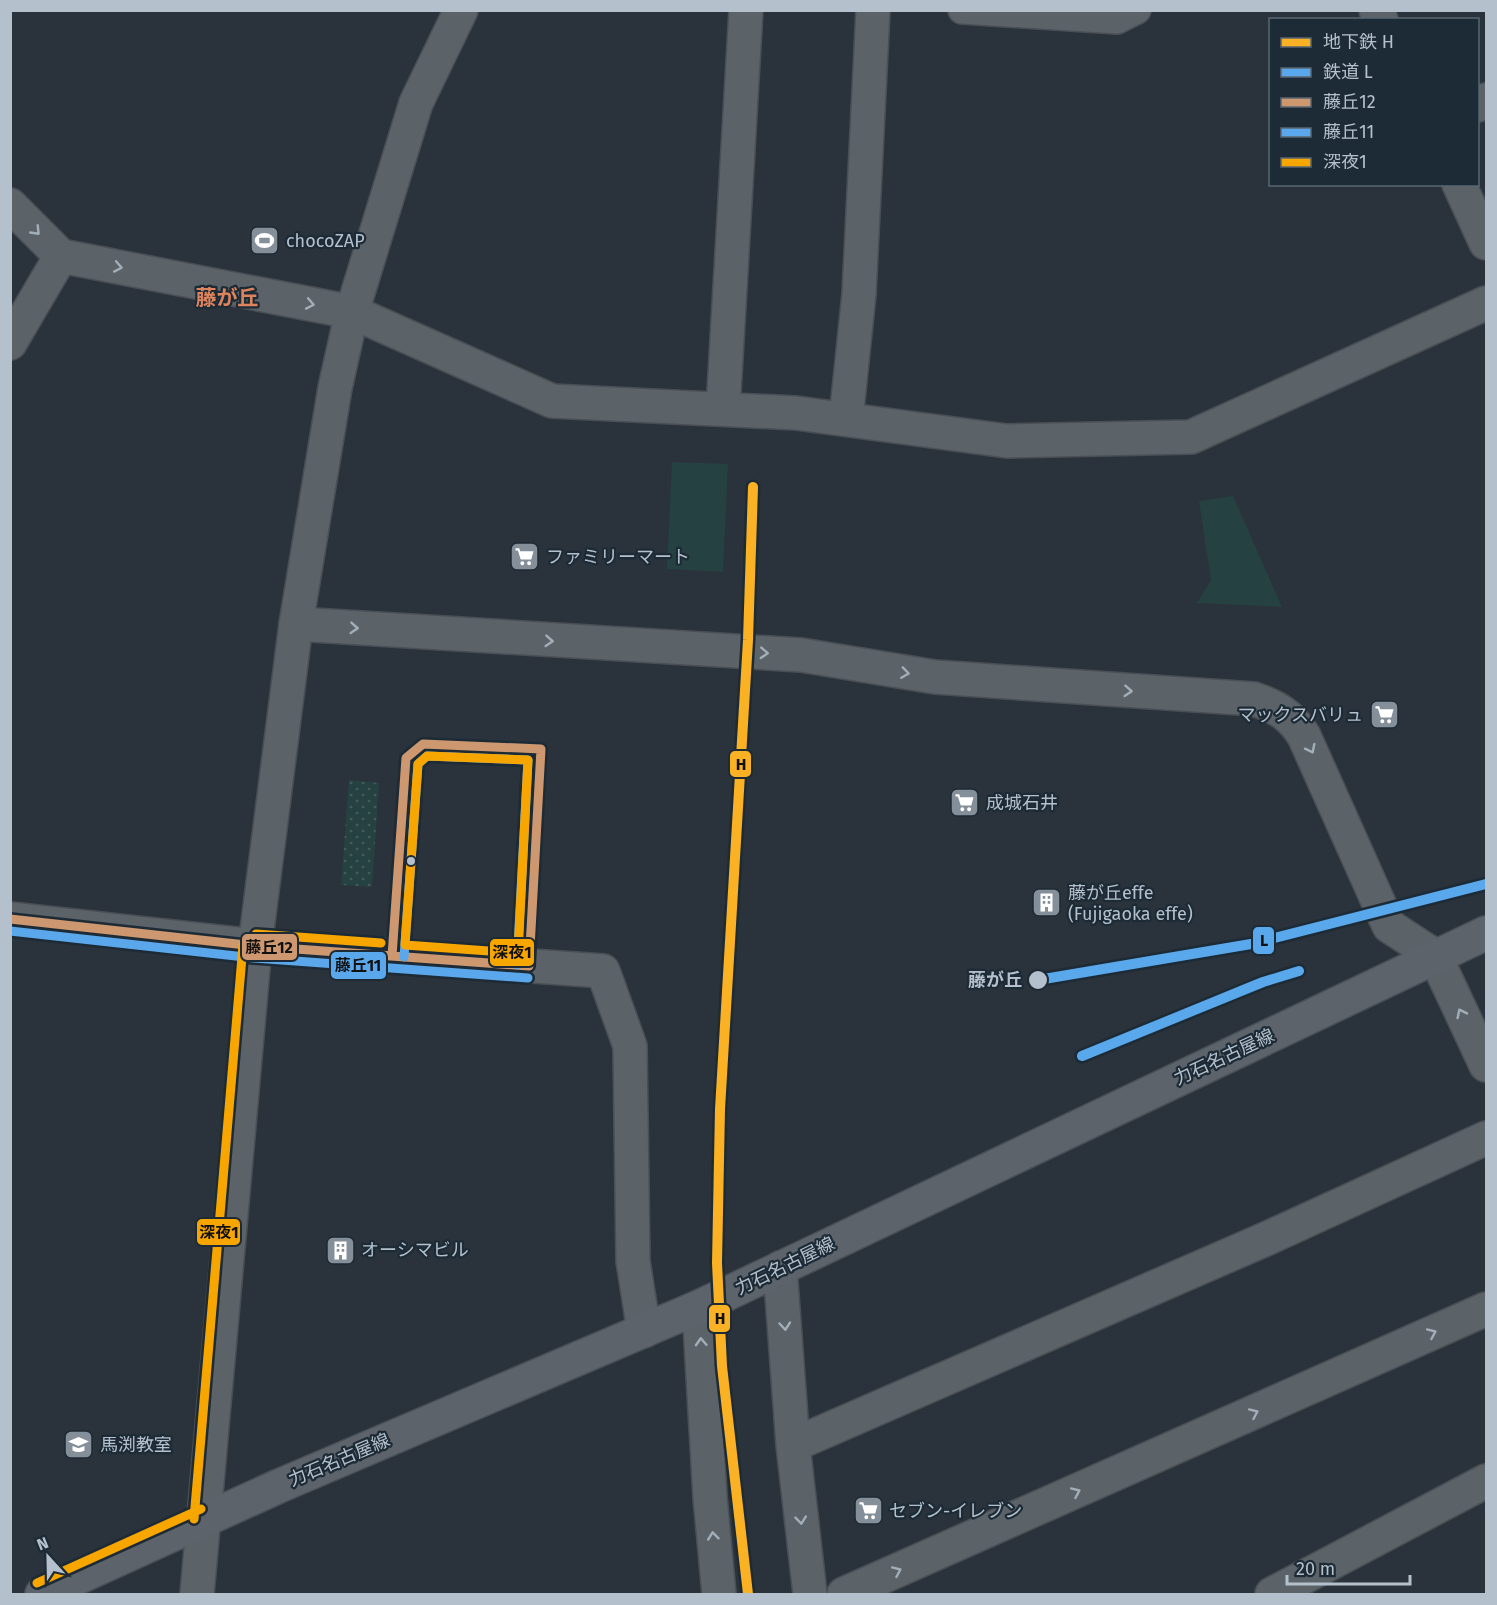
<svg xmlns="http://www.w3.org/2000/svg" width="1497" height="1605" viewBox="0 0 1497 1605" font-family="'Fira Sans','Noto Sans JP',sans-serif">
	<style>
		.grass { fill: url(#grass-dots) }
		.park { fill: #264141 }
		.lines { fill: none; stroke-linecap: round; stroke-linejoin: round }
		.pedestrian-casing { stroke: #494f55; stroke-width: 30 }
		.minor-casing { stroke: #494f55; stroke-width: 36 }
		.tertiary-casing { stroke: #494f55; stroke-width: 36 }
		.primary-casing { stroke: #485057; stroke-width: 36 }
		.pedestrian { stroke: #5b6268; stroke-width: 27 }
		.minor { stroke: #5b6268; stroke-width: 33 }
		.tertiary { stroke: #5b6268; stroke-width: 33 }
		.primary { stroke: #5d636a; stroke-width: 33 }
		.bus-1-casing { stroke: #1d2b36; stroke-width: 14 }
		.bus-2-casing { stroke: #1d2b36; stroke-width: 14 }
		.bus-3-casing { stroke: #1d2b36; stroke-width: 14 }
		.bus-1 { stroke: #cd976f; stroke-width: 9 }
		.bus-2 { stroke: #5aa8eb; stroke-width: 9 }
		.bus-3 { stroke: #f7a600; stroke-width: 9 }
		.rail-1-casing { stroke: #1d2b36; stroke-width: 15 }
		.rail-1 { stroke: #5aa8ec; stroke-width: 10 }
		.metro-1-casing { stroke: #1d2b36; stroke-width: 15 }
		.metro-1 { stroke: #fab123; stroke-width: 10 }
		.oneway { stroke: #a2aeb8 }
		.bus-dot { fill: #b4c1cc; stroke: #1d2b36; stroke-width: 2 }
		.labels { text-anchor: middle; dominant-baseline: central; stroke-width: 4.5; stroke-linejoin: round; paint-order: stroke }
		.poi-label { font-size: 18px; fill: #b4c1cc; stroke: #1d2b36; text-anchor: start }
		.stop-label { font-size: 18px; font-weight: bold; fill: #b4c1cc; stroke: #1d2b36; text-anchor: end }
		.street-label { font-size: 18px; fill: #b4c1cc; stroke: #1d2b36 }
		.quarter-label { font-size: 21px; font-weight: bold; fill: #dd845e; stroke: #1d2b36 }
		.line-badge { stroke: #1d2b36; stroke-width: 2 }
		.pale-badge-label { font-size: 16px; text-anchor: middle; font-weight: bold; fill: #111 }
	</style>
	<defs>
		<pattern id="grass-dots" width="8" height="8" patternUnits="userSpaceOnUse" patternTransform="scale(1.5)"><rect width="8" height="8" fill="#264141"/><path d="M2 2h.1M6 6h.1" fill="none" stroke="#435b5b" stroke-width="1.8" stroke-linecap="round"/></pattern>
	</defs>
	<rect width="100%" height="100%" fill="#2a333b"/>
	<path class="grass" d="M 349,780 L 379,783 L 372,887 L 341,885 Z"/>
	<path class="park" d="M 672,462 L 728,464 L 723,572 L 667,569 Z
		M 1233,496 L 1282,607 L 1197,603 L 1211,580 L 1199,501 Z"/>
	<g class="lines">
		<defs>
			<path id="pedestrian" d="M 962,10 L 1117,20 L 1137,10"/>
			<path id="minor" d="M 1478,105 L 1486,100
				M 10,205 L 61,256 L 352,312 L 552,401 L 796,413 L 1007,441 L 1191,437 L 1486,303
				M 10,343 L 61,256
				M 723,409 L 746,10
				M 846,419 L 859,294 L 873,10
				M 296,624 L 801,655 L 935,677 L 1254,699 C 1277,707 1291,715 1304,736 L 1389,926 L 1435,956 L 1486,1065
				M 255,946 L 603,971 L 630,1046 L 633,1261 L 644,1331
				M 780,1268 L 793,1445 L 810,1594
				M 699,1307 L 710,1497 L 719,1594
				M 793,1445 L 1268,1238 L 1486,1138
				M 844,1594 L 1486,1309
				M 1272,1594 L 1486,1481"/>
			<path id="tertiary" d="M 1376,10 L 1381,20
				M 1459,184 L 1486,243
				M 10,919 L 255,946
				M 197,1594 L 255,946 L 296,624 L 335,388 L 352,312 L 416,103 L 461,10"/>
			<path id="primary" d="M 42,1594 L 279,1486 L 699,1307 L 1486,933"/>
		</defs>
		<use href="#pedestrian" class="pedestrian-casing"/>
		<use href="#minor" class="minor-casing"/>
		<use href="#tertiary" class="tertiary-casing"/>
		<use href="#primary" class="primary-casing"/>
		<use href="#pedestrian" class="pedestrian"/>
		<use href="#minor" class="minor"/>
		<use href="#tertiary" class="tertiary"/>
		<use href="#primary" class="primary"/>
		<defs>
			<path id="bus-1" d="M 10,919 L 255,946 L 529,966
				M 392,956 L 406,758 L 423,744 L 541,749 L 529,966"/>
			<path id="bus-2" d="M 10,931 L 254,958 L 528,978
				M 404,957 L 418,764 L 427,756 L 528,760 L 517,965"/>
			<path id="bus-3" d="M 427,756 L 528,760 L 518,953 L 405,945 L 418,764 Z
				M 256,934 L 381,943
				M 194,1519 L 243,945
				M 37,1583 L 201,1509"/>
		</defs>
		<use href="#bus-1" class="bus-1-casing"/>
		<use href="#bus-2" class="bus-2-casing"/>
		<use href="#bus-3" class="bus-3-casing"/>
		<use href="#bus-1" class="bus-1"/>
		<use href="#bus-2" class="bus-2"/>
		<use href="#bus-3" class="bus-3"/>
		<defs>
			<path id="rail-1" d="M 1038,980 L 1251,944 L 1486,884
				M 1082,1056 L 1263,982 L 1299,971"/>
		</defs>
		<use href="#rail-1" class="rail-1-casing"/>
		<use href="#rail-1" class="rail-1"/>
		<defs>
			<path id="metro-1" d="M 748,1594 L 722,1366 L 717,1263 L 720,1109 L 748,640 L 753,487"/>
		</defs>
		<use href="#metro-1" class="metro-1-casing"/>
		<use href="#metro-1" class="metro-1"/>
	</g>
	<defs><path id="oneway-chevron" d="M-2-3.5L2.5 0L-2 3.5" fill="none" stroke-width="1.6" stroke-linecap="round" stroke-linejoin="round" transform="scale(1.5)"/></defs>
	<g class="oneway">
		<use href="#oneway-chevron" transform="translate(36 231) rotate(46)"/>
		<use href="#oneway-chevron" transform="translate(118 267) rotate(11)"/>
		<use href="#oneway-chevron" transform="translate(310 304) rotate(11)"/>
		<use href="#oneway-chevron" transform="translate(354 628) rotate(4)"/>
		<use href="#oneway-chevron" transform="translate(549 641) rotate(4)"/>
		<use href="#oneway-chevron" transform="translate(764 653) rotate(3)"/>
		<use href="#oneway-chevron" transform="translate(905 673) rotate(8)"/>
		<use href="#oneway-chevron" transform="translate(1128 691) rotate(4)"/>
		<use href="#oneway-chevron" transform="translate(1311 749) rotate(63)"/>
		<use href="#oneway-chevron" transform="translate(1461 1013) rotate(-116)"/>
		<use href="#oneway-chevron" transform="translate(785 1326) rotate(85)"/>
		<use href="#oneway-chevron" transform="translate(1432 1333) rotate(-24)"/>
		<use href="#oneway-chevron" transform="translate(701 1342) rotate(-93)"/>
		<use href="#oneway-chevron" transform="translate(1254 1413) rotate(-24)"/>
		<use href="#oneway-chevron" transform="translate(1076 1492) rotate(-24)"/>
		<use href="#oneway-chevron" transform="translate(801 1520) rotate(84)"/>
		<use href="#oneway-chevron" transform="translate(713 1536) rotate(-96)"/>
		<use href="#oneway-chevron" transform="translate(897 1571) rotate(-24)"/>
	</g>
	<defs>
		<symbol id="stadium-square" viewBox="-11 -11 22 22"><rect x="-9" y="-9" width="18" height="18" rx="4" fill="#848f99" stroke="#1d2b36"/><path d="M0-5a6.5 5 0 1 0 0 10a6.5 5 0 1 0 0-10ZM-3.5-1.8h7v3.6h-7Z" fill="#fff"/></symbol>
		<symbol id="supermarket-square" viewBox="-11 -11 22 22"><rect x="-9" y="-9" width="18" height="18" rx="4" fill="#848f99" stroke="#1d2b36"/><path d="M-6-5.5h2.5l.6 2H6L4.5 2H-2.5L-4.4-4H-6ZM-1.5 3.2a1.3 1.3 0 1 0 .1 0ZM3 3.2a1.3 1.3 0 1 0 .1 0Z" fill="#fff"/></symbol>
		<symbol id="building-square" viewBox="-11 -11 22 22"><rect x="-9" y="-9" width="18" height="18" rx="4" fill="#848f99" stroke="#1d2b36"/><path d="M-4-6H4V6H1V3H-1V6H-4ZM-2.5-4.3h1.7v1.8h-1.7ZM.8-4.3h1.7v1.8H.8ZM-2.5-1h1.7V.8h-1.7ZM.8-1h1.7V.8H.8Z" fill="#fff"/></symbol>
		<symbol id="school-square" viewBox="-11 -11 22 22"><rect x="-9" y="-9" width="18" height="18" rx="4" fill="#848f99" stroke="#1d2b36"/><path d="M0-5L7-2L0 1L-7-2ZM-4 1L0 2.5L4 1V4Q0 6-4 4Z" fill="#fff"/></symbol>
	</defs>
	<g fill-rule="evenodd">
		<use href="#stadium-square" x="248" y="224" width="33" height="33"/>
		<use href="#supermarket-square" x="508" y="540" width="33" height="33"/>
		<use href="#supermarket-square" x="1368" y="698" width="33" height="33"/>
		<use href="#supermarket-square" x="948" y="786" width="33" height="33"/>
		<use href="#building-square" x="1030" y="886" width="33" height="33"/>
		<use href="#building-square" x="324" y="1234" width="33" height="33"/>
		<use href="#school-square" x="62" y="1428" width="33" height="33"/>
		<use href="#supermarket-square" x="852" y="1494" width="33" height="33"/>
	</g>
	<g class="bus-dot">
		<circle cx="411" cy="861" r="5"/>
		<circle cx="1038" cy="980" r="10"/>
	</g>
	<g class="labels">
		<g class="poi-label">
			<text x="286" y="241">chocoZAP</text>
			<text x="546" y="557">ファミリーマート</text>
			<text x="1363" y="715" text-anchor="end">マックスバリュ</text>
			<text x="986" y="803">成城石井</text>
			<text x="1068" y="893">藤が丘effe<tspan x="1068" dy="21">(Fujigaoka effe)</tspan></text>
			<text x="361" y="1250">オーシマビル</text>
			<text x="100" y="1445">馬渕教室</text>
			<text x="889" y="1511">セブン-イレブン</text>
		</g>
		<g class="stop-label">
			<text x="1022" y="980">藤が丘</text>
		</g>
		<g class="street-label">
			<text transform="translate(1224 1057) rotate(-25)">力石名古屋線</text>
			<text transform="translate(785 1266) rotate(-26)">力石名古屋線</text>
			<text transform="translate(339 1460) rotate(-23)">力石名古屋線</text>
		</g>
		<g class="quarter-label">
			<text x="227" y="298">藤が丘</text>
		</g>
	</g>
	<g class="line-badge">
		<rect x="729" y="750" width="23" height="28" rx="6" fill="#fab123"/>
		<rect x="1252" y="926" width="23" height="29" rx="6" fill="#5aa8ec"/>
		<rect x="241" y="933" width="57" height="28" rx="6" fill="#cd976f"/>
		<rect x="489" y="938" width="46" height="29" rx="6" fill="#f7a600"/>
		<rect x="330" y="951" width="57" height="29" rx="6" fill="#5aa8eb"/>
		<rect x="196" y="1218" width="45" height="28" rx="6" fill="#f7a600"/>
		<rect x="708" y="1304" width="23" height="29" rx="6" fill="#fab123"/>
	</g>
	<g class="pale-badge-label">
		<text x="741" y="770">H</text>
		<text x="1264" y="946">L</text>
		<text x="269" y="953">藤丘12</text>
		<text x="512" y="958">深夜1</text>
		<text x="358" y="971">藤丘11</text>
		<text x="219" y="1238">深夜1</text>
		<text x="720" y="1324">H</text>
	</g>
	<rect width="1497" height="1605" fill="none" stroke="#b4c1cc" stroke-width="24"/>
	<rect x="1269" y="18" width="210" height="168" fill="#1d2b36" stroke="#596772" stroke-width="1.5"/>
	<rect x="1281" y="38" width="30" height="9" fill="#fab123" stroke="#596772" stroke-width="1.5"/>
	<text x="1323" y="48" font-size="18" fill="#b4c1cc">地下鉄 H</text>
	<rect x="1281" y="68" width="30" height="9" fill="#5aa8ec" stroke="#596772" stroke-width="1.5"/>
	<text x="1323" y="78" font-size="18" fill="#b4c1cc">鉄道 L</text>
	<rect x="1281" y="98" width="30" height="9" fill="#cd976f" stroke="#596772" stroke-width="1.5"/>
	<text x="1323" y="108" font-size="18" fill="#b4c1cc">藤丘12</text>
	<rect x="1281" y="128" width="30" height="9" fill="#5aa8eb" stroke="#596772" stroke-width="1.5"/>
	<text x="1323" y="138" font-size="18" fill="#b4c1cc">藤丘11</text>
	<rect x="1281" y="158" width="30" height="9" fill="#f7a600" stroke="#596772" stroke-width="1.5"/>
	<text x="1323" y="168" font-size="18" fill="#b4c1cc">深夜1</text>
	<g transform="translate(48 1557) rotate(338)" stroke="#1d2b36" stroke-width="4.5" paint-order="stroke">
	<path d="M0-4.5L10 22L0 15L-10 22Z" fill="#b4c1cc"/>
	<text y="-9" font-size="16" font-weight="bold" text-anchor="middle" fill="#b4c1cc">N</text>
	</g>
	<path d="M1287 1575v9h123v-9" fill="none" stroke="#b4c1cc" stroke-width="3"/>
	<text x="1296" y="1575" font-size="18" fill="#b4c1cc" stroke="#1d2b36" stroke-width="4.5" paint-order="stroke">20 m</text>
</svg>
